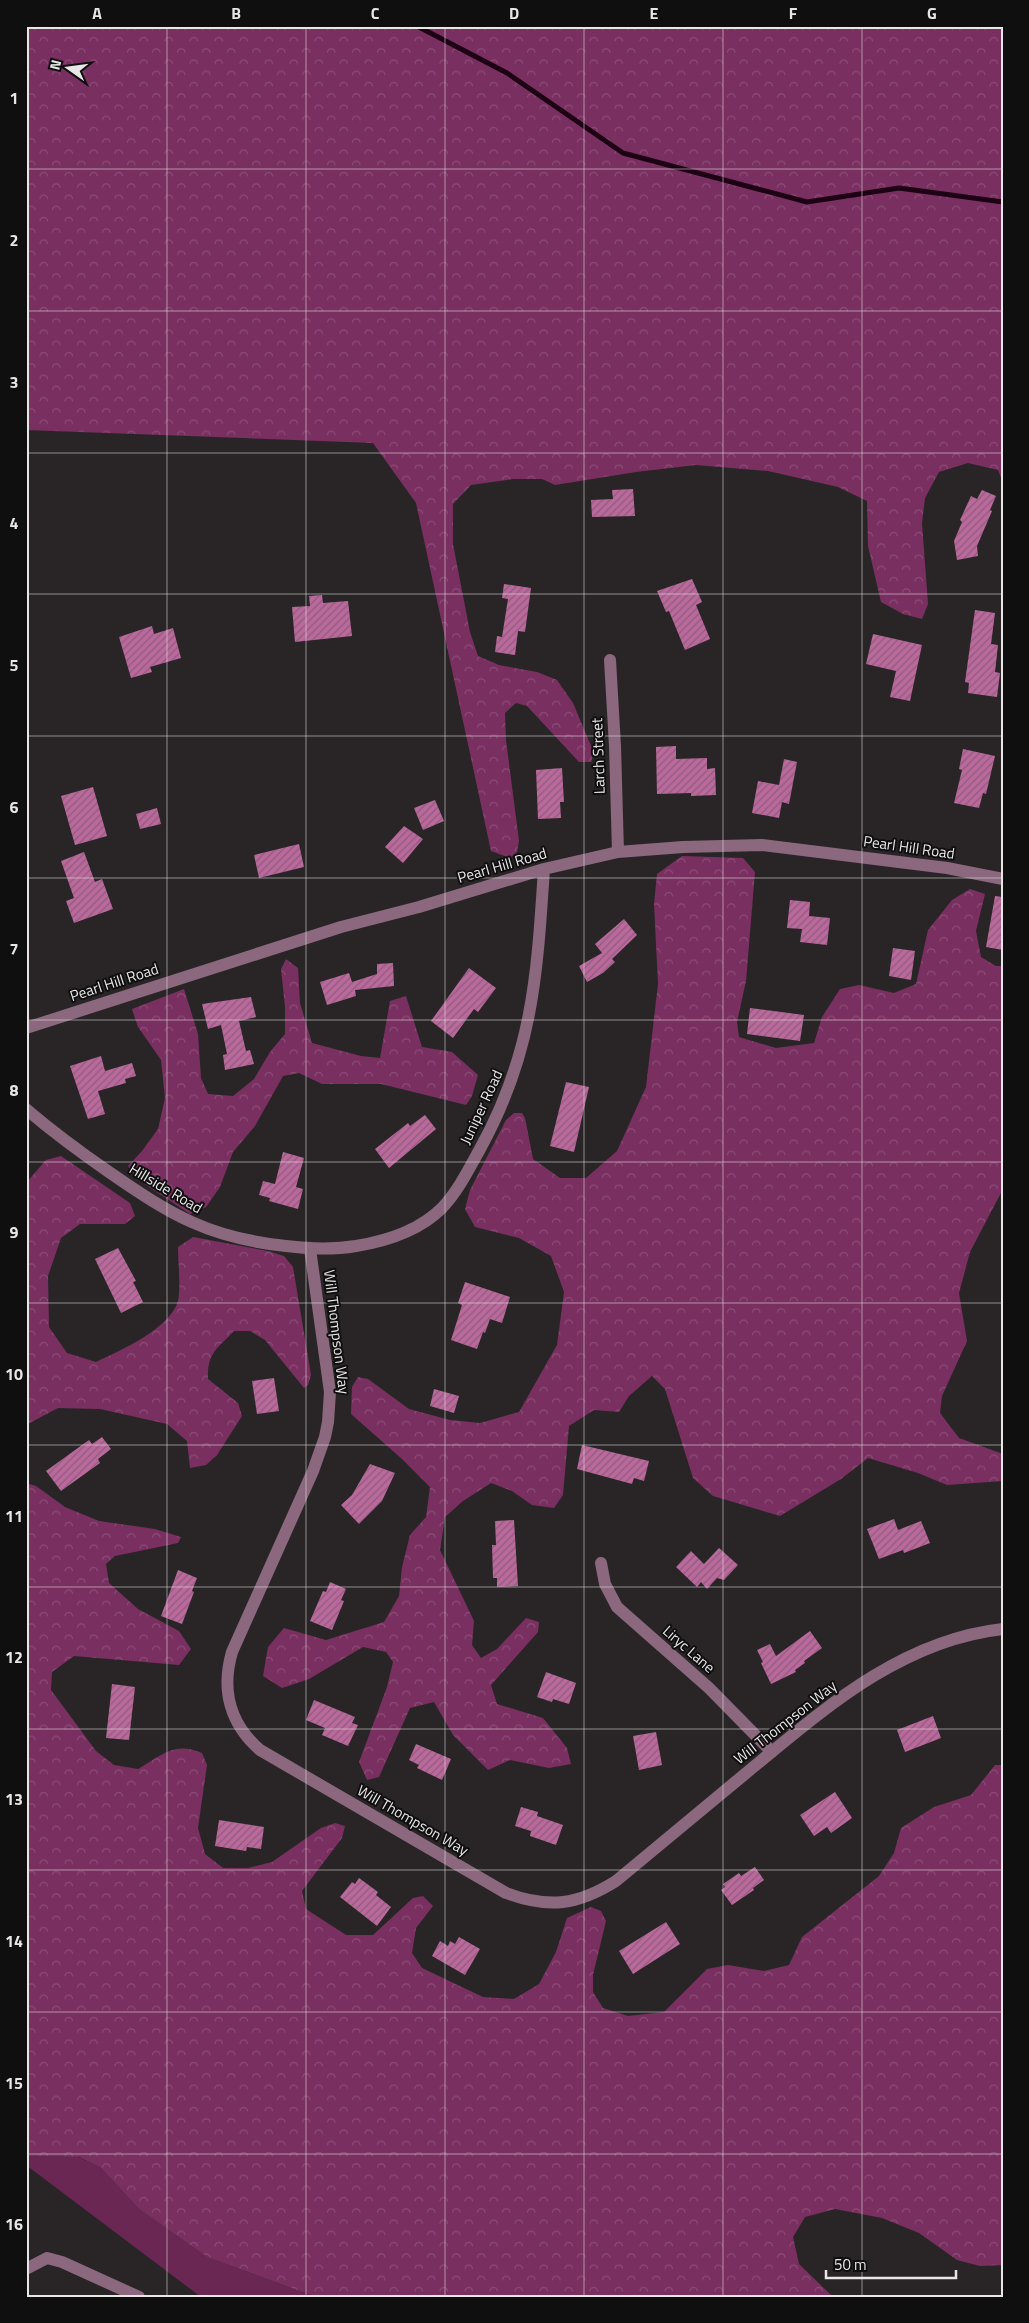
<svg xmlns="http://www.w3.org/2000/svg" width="1029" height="2323" viewBox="0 0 1029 2323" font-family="'Titillium Web',sans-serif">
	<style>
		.green { fill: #6b2754 }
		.forest { fill: url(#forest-crowns) }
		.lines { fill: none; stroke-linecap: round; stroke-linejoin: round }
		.stream { stroke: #1e0014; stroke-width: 5 }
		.building { fill: url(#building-hatch) }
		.minor { stroke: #8b687d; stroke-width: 12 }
		.grid { fill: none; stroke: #e8e6e7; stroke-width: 1; stroke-opacity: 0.55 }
		.labels { text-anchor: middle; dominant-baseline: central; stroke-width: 4; stroke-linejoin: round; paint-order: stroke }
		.street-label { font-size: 15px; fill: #e8e6e7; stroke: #100f10 }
		.neatline { fill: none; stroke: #e8e6e7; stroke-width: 2 }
		.grid-label { font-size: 16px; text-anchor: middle; font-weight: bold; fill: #e8e6e7 }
	</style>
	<defs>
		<pattern id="forest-crowns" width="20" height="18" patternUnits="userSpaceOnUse" patternTransform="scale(1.25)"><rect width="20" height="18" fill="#792f60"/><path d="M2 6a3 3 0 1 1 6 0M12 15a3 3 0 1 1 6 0" fill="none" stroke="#8c4d77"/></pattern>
		<pattern id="building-hatch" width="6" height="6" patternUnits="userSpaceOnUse" patternTransform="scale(1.25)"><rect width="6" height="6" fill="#b9699b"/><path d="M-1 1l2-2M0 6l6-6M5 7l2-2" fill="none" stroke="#915c7d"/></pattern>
	</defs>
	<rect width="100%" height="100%" fill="#292527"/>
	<path class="green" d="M 26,2156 L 78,2157 L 101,2168 L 139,2209 L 207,2257 L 316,2297 L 201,2297 L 26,2165 Z"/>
	<path class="forest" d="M 26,26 L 1003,26 L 1003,483 L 998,470 L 968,463 L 939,472 L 925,498 L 922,523 L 928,604 L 922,619 L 903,614 L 881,602 L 868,546 L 867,501 L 838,487 L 768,471 L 696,465 L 636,472 L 555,485 L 542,479 L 513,479 L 471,485 L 453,504 L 453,544 L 470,632 L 478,656 L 499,665 L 537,672 L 557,680 L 573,703 L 594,753 L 591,762 L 579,762 L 527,706 L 516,703 L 505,713 L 506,740 L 519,841 L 517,852 L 510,858 L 491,851 L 416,503 L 373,443 L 26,430 Z
		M 682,856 L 743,858 L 755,872 L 746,981 L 737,1022 L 739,1037 L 776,1048 L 814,1043 L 822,1017 L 840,989 L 859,985 L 894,993 L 916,984 L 928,930 L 952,900 L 970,889 L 985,894 L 976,931 L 981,957 L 996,966 L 1003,966 L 1003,1189 L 970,1252 L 959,1293 L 967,1341 L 942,1396 L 940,1413 L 959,1438 L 1003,1454 L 1003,1481 L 947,1485 L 918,1473 L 868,1458 L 841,1479 L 780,1516 L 713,1496 L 693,1478 L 665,1389 L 652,1376 L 629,1396 L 619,1412 L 594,1410 L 569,1426 L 563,1495 L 554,1508 L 532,1505 L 512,1491 L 491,1483 L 463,1501 L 445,1517 L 440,1550 L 474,1621 L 472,1645 L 481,1658 L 497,1649 L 526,1618 L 539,1622 L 538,1632 L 491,1685 L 497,1704 L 543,1718 L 567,1748 L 571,1764 L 549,1768 L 510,1760 L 488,1770 L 453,1735 L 434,1702 L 410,1708 L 379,1777 L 367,1780 L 359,1762 L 387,1687 L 393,1662 L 386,1652 L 363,1647 L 309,1679 L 282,1688 L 263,1676 L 268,1647 L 284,1628 L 326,1640 L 384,1622 L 399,1596 L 402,1567 L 410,1535 L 426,1517 L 430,1487 L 402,1459 L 351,1414 L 352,1387 L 358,1377 L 368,1379 L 409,1409 L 450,1420 L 480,1423 L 519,1412 L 557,1345 L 564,1292 L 551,1256 L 519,1238 L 475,1227 L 465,1209 L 470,1190 L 506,1120 L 514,1113 L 522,1113 L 525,1118 L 533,1159 L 560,1178 L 586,1178 L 617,1151 L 646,1087 L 658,984 L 654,904 L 657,874 Z
		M 286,959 L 298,968 L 300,1003 L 312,1043 L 361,1056 L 380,1058 L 390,1001 L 406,996 L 422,1047 L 452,1052 L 478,1075 L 472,1096 L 466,1105 L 381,1084 L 322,1084 L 299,1073 L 283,1076 L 255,1126 L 233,1152 L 220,1187 L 206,1207 L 190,1214 L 137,1179 L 128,1166 L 142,1151 L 158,1129 L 165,1098 L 161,1060 L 138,1027 L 132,1009 L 184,989 L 198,1034 L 201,1078 L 208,1094 L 233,1096 L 254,1079 L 270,1052 L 285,1034 L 285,1007 L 281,969 Z
		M 61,1156 L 130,1203 L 135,1216 L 125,1224 L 80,1224 L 61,1238 L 48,1276 L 49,1327 L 67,1353 L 96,1362 C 119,1351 170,1329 178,1301 C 181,1287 178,1262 178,1247 L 193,1237 L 268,1251 L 284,1256 L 293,1267 L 311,1375 L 308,1385 L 304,1388 L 265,1340 L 250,1331 L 234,1331 C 217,1349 207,1353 208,1379 L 238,1403 L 242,1416 L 217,1455 L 206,1465 L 190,1468 L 187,1441 L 167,1424 L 100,1409 L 58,1408 L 26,1425 L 26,1183 L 46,1160 Z
		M 26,1483 L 36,1486 L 65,1507 L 99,1521 L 155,1529 L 181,1537 L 178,1543 L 115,1556 L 106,1564 L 109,1583 L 138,1609 L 179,1631 L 191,1649 L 179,1665 L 74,1656 L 52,1672 L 51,1690 L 96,1751 L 114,1765 L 138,1769 C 162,1755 174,1741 202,1753 L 207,1765 L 198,1828 L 205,1854 L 223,1868 L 248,1868 L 272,1862 L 321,1828 L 335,1823 L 345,1826 L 342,1838 L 302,1891 L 306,1909 L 346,1935 L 373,1935 L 413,1898 L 423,1896 L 433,1906 L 416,1928 L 412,1953 L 422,1968 L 483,1997 L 514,1999 L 539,1984 L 556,1952 L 567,1918 L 591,1907 L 601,1911 L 606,1921 L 593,1975 L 593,1992 L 603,2008 L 628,2016 L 664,2012 L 707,1969 L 728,1965 L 764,1971 L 789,1965 L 802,1937 L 879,1876 L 894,1853 L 901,1828 L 934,1807 L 971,1795 L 995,1765 L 1003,1765 L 1003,2265 L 980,2266 L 957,2260 L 919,2233 L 882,2218 L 835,2209 L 805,2217 L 793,2237 L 799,2264 L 833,2297 L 316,2297 L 207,2257 L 139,2209 L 101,2168 L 79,2157 L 26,2156 Z"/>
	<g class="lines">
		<path class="stream" d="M 417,26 L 507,73 L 623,153 L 807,202 L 899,188 L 1003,202"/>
	</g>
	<path class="building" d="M 633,489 L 635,516 L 592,517 L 591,500 L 613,499 L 612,490 Z
		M 982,490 L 996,496 L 990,510 L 992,511 L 977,546 L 978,556 L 957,560 L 954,541 L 962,522 L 960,520 L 971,496 L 977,499 Z
		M 692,579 L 702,602 L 696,605 L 710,639 L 685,650 L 669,611 L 666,612 L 657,591 Z
		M 504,584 L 531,588 L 525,632 L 518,631 L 515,655 L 495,652 L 497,636 L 502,637 L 508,599 L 502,598 Z
		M 322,595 L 323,603 L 348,601 L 352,636 L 295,642 L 292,607 L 310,606 L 309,596 Z
		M 975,610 L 995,613 L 991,644 L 998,645 L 995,672 L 1000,673 L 997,697 L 968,693 L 969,683 L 965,682 Z
		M 152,626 L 154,634 L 173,628 L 181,658 L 150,667 L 152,672 L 131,678 L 119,637 Z
		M 873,634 L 922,645 L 910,701 L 890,697 L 896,671 L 866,664 Z
		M 676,746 L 676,759 L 707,758 L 707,769 L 715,768 L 716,795 L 691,796 L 691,793 L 657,794 L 656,747 Z
		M 963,749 L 995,756 L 986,794 L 983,793 L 979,808 L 954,803 L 962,770 L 959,769 Z
		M 784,759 L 797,762 L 789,804 L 782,802 L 779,818 L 752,813 L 758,781 L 779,785 Z
		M 562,768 L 564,802 L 560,802 L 561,818 L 538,819 L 536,770 Z
		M 93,787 L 107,836 L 75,845 L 61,796 Z
		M 435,800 L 444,821 L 423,830 L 414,808 Z
		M 157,808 L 161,824 L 140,829 L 136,814 Z
		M 404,826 L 423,839 L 403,863 L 385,847 Z
		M 299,844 L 304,867 L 259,878 L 254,855 Z
		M 84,852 L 95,882 L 102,879 L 113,909 L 74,923 L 66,901 L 74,898 L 61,861 Z
		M 995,896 L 1003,897 L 1003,950 L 986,947 Z
		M 790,900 L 810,902 L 809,916 L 830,918 L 827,945 L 800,942 L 802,929 L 787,928 Z
		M 624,919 L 637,935 L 612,959 L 615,962 L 603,973 L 587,982 L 579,966 L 602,953 L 595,944 Z
		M 893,948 L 915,951 L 911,980 L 889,976 Z
		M 393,963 L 394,986 L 355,990 L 356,996 L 327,1005 L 320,982 L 349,973 L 352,982 L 377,974 L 377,964 Z
		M 469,968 L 496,988 L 478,1012 L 474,1009 L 453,1038 L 431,1021 Z
		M 251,997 L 256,1017 L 239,1021 L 246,1051 L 250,1050 L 254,1064 L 225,1070 L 223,1055 L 227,1054 L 221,1025 L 208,1029 L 202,1004 Z
		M 750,1008 L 804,1015 L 800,1041 L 747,1034 Z
		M 101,1056 L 105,1071 L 132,1063 L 136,1076 L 125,1079 L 126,1083 L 98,1091 L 105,1114 L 88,1119 L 70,1066 Z
		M 566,1082 L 589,1087 L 574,1152 L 550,1146 Z
		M 425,1115 L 436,1129 L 389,1168 L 375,1149 L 408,1123 L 410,1126 Z
		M 283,1152 L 304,1158 L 296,1187 L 303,1189 L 298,1209 L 269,1201 L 270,1198 L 259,1195 L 263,1181 L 275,1184 Z
		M 118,1248 L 136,1281 L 133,1282 L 143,1302 L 121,1313 L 95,1259 Z
		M 465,1282 L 510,1297 L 502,1323 L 490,1319 L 485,1333 L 483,1332 L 477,1349 L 451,1340 L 462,1305 L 458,1303 Z
		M 274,1378 L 279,1411 L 257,1414 L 252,1381 Z
		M 434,1389 L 459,1396 L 454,1413 L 430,1406 Z
		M 102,1437 L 111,1449 L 98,1459 L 100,1463 L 61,1491 L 46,1471 L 89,1440 L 92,1444 Z
		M 582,1445 L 649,1461 L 644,1481 L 634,1478 L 632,1484 L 577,1469 Z
		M 370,1464 L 395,1473 L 382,1501 L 359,1524 L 341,1505 L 352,1495 Z
		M 894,1519 L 898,1530 L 921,1521 L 930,1543 L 904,1553 L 903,1550 L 879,1559 L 867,1529 Z
		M 514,1520 L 518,1586 L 497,1587 L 497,1578 L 493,1578 L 492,1545 L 496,1545 L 495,1521 Z
		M 719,1548 L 738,1565 L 724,1580 L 717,1578 L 707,1589 L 701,1582 L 697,1587 L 676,1567 L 691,1551 L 704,1564 Z
		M 178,1570 L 197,1578 L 192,1591 L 194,1592 L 182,1624 L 161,1616 Z
		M 330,1582 L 346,1589 L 341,1600 L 344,1601 L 332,1630 L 310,1621 L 323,1591 L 326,1592 Z
		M 810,1631 L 822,1648 L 804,1661 L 805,1663 L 795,1670 L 796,1672 L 771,1684 L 761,1663 L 763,1662 L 757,1650 L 770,1644 L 776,1656 Z
		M 546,1672 L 576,1683 L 569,1704 L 553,1699 L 552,1702 L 537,1697 Z
		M 112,1684 L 135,1687 L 129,1740 L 106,1738 Z
		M 314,1700 L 355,1717 L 352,1723 L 358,1725 L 348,1746 L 322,1735 L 325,1728 L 306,1720 Z
		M 933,1716 L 941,1738 L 905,1752 L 897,1730 Z
		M 656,1732 L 662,1765 L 639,1770 L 633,1736 Z
		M 416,1744 L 451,1759 L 442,1780 L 417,1768 L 419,1765 L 409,1760 Z
		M 835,1792 L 852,1818 L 831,1833 L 827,1827 L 814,1836 L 800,1815 Z
		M 521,1807 L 538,1812 L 537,1816 L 563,1825 L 556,1845 L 530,1836 L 531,1831 L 515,1826 Z
		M 219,1820 L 264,1827 L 261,1849 L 247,1847 L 246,1851 L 215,1846 Z
		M 755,1867 L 764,1880 L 753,1888 L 754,1890 L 732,1905 L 721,1890 L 725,1887 L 723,1884 L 739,1873 L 741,1876 Z
		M 359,1878 L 378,1892 L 376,1895 L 391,1907 L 377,1926 L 340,1897 L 352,1882 L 355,1884 Z
		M 666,1922 L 680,1944 L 633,1974 L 619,1951 Z
		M 459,1937 L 480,1949 L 465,1975 L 432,1956 L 440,1941 L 448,1946 L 450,1941 L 455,1944 Z"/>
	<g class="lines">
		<path class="minor" d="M 610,660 L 615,746 L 618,852
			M 26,1028 L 341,927 L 419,907 L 544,869 L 618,852 L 683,847 L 762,845 L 947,868 L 1003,879
			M 26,1109 C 53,1132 80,1152 109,1172 C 171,1215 209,1238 286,1246 C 310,1249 332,1250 356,1246 C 387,1241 419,1231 442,1208 C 458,1191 469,1169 480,1149 C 533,1053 537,975 544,869
			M 310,1249 L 330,1392 L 328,1422 L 325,1437 L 313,1471 L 232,1652 C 221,1690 230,1724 260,1750 L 506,1893 C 549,1909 578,1905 616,1881 C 661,1844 706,1806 751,1769 C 825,1708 902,1640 1003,1629
			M 601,1563 L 605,1584 L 617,1607 L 709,1688 L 772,1752
			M 26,2269 L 47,2258 L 62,2262 L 139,2297"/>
	</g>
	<path class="grid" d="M 167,26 L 167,2297M 306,26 L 306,2297M 445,26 L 445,2297M 584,26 L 584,2297M 723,26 L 723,2297M 862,26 L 862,2297M 26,169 L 1003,169M 26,311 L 1003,311M 26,453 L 1003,453M 26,594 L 1003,594M 26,736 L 1003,736M 26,878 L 1003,878M 26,1020 L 1003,1020M 26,1162 L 1003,1162M 26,1303 L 1003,1303M 26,1445 L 1003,1445M 26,1587 L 1003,1587M 26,1729 L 1003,1729M 26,1870 L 1003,1870M 26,2012 L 1003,2012M 26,2154 L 1003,2154"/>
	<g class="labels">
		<g class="street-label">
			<text transform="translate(598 756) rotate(-92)">Larch Street</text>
			<text transform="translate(909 847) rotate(8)">Pearl Hill Road</text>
			<text transform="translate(502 865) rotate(-16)">Pearl Hill Road</text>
			<text transform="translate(114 982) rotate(-18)">Pearl Hill Road</text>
			<text transform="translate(481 1107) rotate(-65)">Juniper Road</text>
			<text transform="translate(166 1188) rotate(31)">Hillside Road</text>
			<text transform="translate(337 1332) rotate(83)">Will Thompson Way</text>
			<text transform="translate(689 1649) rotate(41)">Liryc Lane</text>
			<text transform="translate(785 1722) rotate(-38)">Will Thompson Way</text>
			<text transform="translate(413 1820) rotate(30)">Will Thompson Way</text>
		</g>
	</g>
	<rect width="1029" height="2323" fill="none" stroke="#100f10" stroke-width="55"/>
	<g transform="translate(68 68) rotate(284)" stroke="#100f10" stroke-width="4" paint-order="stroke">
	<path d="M0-4L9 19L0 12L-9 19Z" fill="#e8e6e7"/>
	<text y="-8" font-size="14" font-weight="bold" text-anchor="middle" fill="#e8e6e7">N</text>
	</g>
	<path d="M826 2270v8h130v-8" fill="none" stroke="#e8e6e7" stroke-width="2.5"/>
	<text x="834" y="2270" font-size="15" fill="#e8e6e7" stroke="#100f10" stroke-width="4" paint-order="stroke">50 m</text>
	<rect x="28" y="28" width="974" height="2268" class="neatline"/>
	<g class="grid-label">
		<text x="97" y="19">A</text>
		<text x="236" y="19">B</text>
		<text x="375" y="19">C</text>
		<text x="514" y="19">D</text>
		<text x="654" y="19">E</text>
		<text x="793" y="19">F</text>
		<text x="932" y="19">G</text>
		<text x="14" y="104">1</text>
		<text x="14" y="246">2</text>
		<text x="14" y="388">3</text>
		<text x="14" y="529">4</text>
		<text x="14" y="671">5</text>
		<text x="14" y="813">6</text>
		<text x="14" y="955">7</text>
		<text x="14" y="1096">8</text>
		<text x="14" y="1238">9</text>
		<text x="14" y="1380">10</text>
		<text x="14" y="1522">11</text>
		<text x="14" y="1663">12</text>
		<text x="14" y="1805">13</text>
		<text x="14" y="1947">14</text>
		<text x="14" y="2089">15</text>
		<text x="14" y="2230">16</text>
	</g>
</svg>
